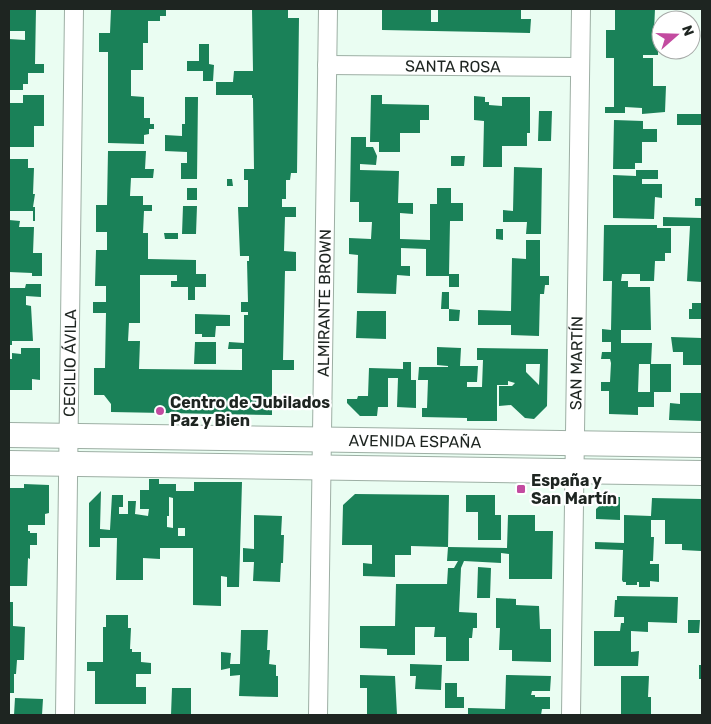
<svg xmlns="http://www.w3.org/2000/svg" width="711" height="724" viewBox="0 0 711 724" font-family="Rubik,sans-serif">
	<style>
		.building { fill: #1a8158; fill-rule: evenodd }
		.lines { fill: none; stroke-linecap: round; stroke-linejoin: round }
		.street-casing { stroke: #9dafa4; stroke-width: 20 }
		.secondary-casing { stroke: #9dafa4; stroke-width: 26 }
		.street { stroke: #fff; stroke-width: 18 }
		.secondary { stroke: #fff; stroke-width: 24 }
		.poi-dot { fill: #c34ba0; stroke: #fff; stroke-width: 2 }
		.labels { text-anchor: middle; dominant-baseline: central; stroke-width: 4.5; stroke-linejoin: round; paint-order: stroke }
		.street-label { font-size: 16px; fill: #1e2521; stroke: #fff }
		.poi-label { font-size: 16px; font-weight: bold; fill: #1e2521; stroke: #fff; text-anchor: start }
	</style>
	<rect width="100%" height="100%" fill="#eafdf2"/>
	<path class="building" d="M 9,9 L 36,9 L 35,64 L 44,64 L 44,73 L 28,73 L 28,84 L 23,84 L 23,90 L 9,90 L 9,39 L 25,40 L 25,31 L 9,31 Z
		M 111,9 L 166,9 L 166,16 L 160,16 L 160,21 L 148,21 L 148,43 L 143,43 L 143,70 L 131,70 L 131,96 L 144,97 L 144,118 L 150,118 L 150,124 L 154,124 L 154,129 L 149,129 L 149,134 L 144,135 L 144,144 L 108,143 L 108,52 L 99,52 L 99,33 L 110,33 Z
		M 252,9 L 288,9 L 288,18 L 299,18 L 297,173 L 291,173 L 290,180 L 286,180 L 286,199 L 282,199 L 282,207 L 296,207 L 296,217 L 285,217 L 284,251 L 296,252 L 296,271 L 285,271 L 283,360 L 294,360 L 294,370 L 272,370 L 272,415 L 111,412 L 111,404 L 104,395 L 94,395 L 94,368 L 105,368 L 106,313 L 93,313 L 93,302 L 106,302 L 106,286 L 95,286 L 96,250 L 107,250 L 107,232 L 96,232 L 96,205 L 107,205 L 108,151 L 146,151 L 145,169 L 154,169 L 153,178 L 131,178 L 130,196 L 143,196 L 143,205 L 152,205 L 152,211 L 144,211 L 143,233 L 148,233 L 148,259 L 196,260 L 196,274 L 206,274 L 206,287 L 195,287 L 195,300 L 188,300 L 188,287 L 171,287 L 171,281 L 177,281 L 177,275 L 140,275 L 140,323 L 129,323 L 128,341 L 140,341 L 139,369 L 242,370 L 242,349 L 228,349 L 229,342 L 244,343 L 244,315 L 248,315 L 248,312 L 241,312 L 241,302 L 248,302 L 247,261 L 249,261 L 249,256 L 240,256 L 238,207 L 248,207 L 248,180 L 244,180 L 244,169 L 254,169 L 253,98 L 252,98 L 252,95 L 216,95 L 216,82 L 233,82 L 234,71 L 253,71 Z
		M 382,9 L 431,9 L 431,22 L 438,22 L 438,9 L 521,9 L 521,19 L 531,19 L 530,33 L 382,30 Z
		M 615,9 L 655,9 L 654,31 L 661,31 L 661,49 L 658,49 L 658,55 L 643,55 L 643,58 L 653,58 L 653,86 L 666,86 L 665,112 L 642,114 L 642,108 L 625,107 L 625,113 L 605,113 L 605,107 L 614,107 L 614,58 L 606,58 L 606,30 L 615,30 Z
		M 199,44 L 209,44 L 209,64 L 214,65 L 213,81 L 203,81 L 203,71 L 187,71 L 187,61 L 199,61 Z
		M 23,95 L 44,95 L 44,126 L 34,126 L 34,147 L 9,147 L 9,103 L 23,103 Z
		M 371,95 L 382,95 L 382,104 L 429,105 L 429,120 L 420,120 L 420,133 L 400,133 L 400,152 L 379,152 L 379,142 L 370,142 Z
		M 474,96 L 485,97 L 485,102 L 489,102 L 489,105 L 502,106 L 502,97 L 530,97 L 530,133 L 527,133 L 527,146 L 502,146 L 502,167 L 483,167 L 484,121 L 474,120 Z
		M 185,97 L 198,97 L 197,179 L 181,179 L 181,163 L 187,163 L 187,152 L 165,151 L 165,135 L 182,136 L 182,124 L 185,124 Z
		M 539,111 L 552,111 L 551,141 L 538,141 Z
		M 677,114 L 702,114 L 702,125 L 677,125 Z
		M 614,120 L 643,121 L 643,129 L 657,129 L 657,142 L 642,142 L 642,163 L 635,163 L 635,169 L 613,169 Z
		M 351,137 L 366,137 L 366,147 L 373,147 L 377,156 L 376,165 L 360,164 L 360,170 L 399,171 L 398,203 L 413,203 L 413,214 L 400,213 L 400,239 L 430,240 L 430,204 L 437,204 L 437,188 L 451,188 L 451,203 L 463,203 L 463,221 L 450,221 L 449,274 L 459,274 L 459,287 L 449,287 L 449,276 L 426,276 L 426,249 L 401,248 L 401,266 L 410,266 L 410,276 L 397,275 L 396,294 L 357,293 L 358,255 L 349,254 L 349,238 L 371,239 L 372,222 L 359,222 L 359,202 L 350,202 Z
		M 451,156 L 465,156 L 464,166 L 451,166 Z
		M 9,159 L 28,159 L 28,168 L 34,168 L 33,194 L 35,194 L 33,207 L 35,207 L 35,221 L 33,221 L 33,211 L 9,211 Z
		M 514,167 L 542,168 L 541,234 L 526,234 L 527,222 L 503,222 L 503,210 L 513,211 Z
		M 636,170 L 658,170 L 658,179 L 642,179 L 642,184 L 662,184 L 662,198 L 655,197 L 654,219 L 613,218 L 613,175 L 636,176 Z
		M 227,179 L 232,179 L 233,186 L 227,186 Z
		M 187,188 L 197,188 L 197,200 L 187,200 Z
		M 695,198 L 702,198 L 702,206 L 695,206 Z
		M 183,206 L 197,206 L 196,234 L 182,234 Z
		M 663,217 L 702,218 L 702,282 L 687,281 L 690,226 L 663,226 Z
		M 9,220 L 20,221 L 19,227 L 34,227 L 33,253 L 42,253 L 42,276 L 32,276 L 32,273 L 9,272 Z
		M 604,225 L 657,225 L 657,228 L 671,228 L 671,253 L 665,253 L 665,261 L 655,261 L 654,281 L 640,281 L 640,274 L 622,274 L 621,281 L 628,281 L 628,287 L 650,287 L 651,330 L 621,330 L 621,343 L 652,343 L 651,364 L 639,364 L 638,392 L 650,392 L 650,364 L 671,364 L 671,392 L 654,392 L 654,407 L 638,407 L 638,415 L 609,414 L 609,391 L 601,391 L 601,382 L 610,382 L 611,363 L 610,359 L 601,359 L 602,352 L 611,352 L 611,342 L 602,342 L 602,329 L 611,330 L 612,281 L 603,281 Z
		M 496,229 L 503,229 L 503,240 L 496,239 Z
		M 164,233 L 178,233 L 178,239 L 165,239 Z
		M 526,240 L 540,240 L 540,276 L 549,276 L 549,285 L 545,285 L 544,294 L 540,294 L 539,336 L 511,335 L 511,325 L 478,325 L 478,310 L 511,311 L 512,258 L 526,259 Z
		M 26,284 L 41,284 L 41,297 L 26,296 L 26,305 L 31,306 L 33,341 L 12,341 L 12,345 L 9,345 L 9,288 L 25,288 Z
		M 442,292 L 449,292 L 449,309 L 441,309 Z
		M 692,303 L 702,303 L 702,319 L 689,319 L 689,309 L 692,309 Z
		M 449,309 L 460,310 L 459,321 L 449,321 Z
		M 357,311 L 386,311 L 386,339 L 356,338 Z
		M 195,314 L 230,315 L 230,326 L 216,326 L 215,337 L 202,337 L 202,334 L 195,334 Z
		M 671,337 L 702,338 L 702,365 L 683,365 L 683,352 L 673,352 Z
		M 195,342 L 216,342 L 216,364 L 194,364 Z
		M 437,347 L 461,348 L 460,366 L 478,366 L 477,382 L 467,382 L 467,387 L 482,387 L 483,360 L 477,360 L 477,348 L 548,349 L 547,406 L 534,419 L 525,418 L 511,405 L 499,406 L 499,386 L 512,386 L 515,383 L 508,381 L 508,385 L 497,385 L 497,421 L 467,421 L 467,418 L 422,417 L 422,408 L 427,408 L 428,380 L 418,380 L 419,367 L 448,367 L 448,366 L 437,365 ZM 526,364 L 540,364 L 539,385 L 526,372 Z
		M 21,348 L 40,348 L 40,380 L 32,379 L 32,390 L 9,390 L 9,359 L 12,359 L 12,353 L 21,354 Z
		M 403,362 L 411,362 L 411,380 L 416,380 L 416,408 L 397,407 L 398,378 L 388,378 L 388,407 L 378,407 L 377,416 L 360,416 L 347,403 L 347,399 L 357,399 L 358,396 L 368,396 L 369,368 L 403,369 Z
		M 680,393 L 702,393 L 702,421 L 669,420 L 670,403 L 680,404 Z
		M 149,479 L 159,479 L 159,484 L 176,484 L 176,491 L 194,491 L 194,482 L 242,482 L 239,587 L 227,587 L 227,577 L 221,576 L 221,606 L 193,605 L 193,548 L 160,548 L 160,559 L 143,558 L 143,580 L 116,580 L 117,538 L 100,538 L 100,547 L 89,547 L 89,503 L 101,491 L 100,529 L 110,530 L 112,495 L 123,495 L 123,507 L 119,507 L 119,514 L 128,514 L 128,501 L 136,501 L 135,514 L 148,516 L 149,509 L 140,509 L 140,490 L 149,490 ZM 169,497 L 173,498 L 173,528 L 167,527 L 167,516 L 169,516 ZM 178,528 L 185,528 L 185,536 L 178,536 Z
		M 24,484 L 49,485 L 49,513 L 45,514 L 45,525 L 28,525 L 28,531 L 30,531 L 30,533 L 37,533 L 37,545 L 30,545 L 30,559 L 28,558 L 27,586 L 9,586 L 9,488 L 24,488 Z
		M 355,494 L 449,495 L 448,547 L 411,546 L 411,555 L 395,555 L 395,577 L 363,576 L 363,563 L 372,564 L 372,545 L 342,545 L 343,505 Z
		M 466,495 L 495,495 L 495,515 L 501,515 L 501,540 L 478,540 L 478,512 L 466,512 Z
		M 530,496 L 540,496 L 540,502 L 531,504 Z
		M 609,497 L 620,497 L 620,520 L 596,519 L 596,509 Z
		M 652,498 L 702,499 L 701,551 L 682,550 L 682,544 L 665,544 L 665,520 L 651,520 L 651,537 L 654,537 L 653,561 L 650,561 L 650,564 L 659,564 L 659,582 L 650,581 L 650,587 L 639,587 L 639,582 L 637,582 L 637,585 L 626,585 L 626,582 L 623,582 L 622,580 L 623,550 L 595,549 L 595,542 L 624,543 L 624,515 L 651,516 Z
		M 254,515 L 282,516 L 281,535 L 284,535 L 283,563 L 281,563 L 280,582 L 253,581 L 254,562 L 243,562 L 243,548 L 254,549 Z
		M 508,515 L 535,515 L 535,531 L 553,531 L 552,579 L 509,579 L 509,554 L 501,553 L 501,563 L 464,561 L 461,568 L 459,612 L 477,613 L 477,628 L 473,628 L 472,638 L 469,638 L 469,661 L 446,661 L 446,637 L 434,637 L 435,627 L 415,627 L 415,655 L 387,655 L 387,649 L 360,648 L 360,626 L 395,626 L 396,584 L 447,584 L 448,568 L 454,568 L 458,561 L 447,561 L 448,547 L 507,548 Z
		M 478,567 L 491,568 L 490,598 L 477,598 Z
		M 617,596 L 678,597 L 677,623 L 648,622 L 648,632 L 631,631 L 631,652 L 639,651 L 638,666 L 594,666 L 594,631 L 620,631 L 621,623 L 624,623 L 624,617 L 614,617 L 615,600 L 617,600 Z
		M 496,598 L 516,599 L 516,605 L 539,606 L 540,629 L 551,629 L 551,662 L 512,661 L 512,650 L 499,650 L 500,628 L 496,628 Z
		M 9,602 L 13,602 L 13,626 L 25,627 L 24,660 L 17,660 L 16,674 L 14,674 L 14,693 L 9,693 Z
		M 106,615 L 128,615 L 128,628 L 131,628 L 130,649 L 132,649 L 132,652 L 141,652 L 141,662 L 151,663 L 151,674 L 136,674 L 136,687 L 146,687 L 146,704 L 95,704 L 95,671 L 87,671 L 87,662 L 103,662 L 103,627 L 106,627 Z
		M 688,620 L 700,620 L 699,633 L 688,633 Z
		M 241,630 L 268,630 L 267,650 L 270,650 L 269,664 L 276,665 L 276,676 L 278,676 L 278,697 L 239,696 L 240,675 L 230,676 L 230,668 L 221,670 L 221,652 L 231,653 L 230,664 L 240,664 Z
		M 410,664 L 442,665 L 441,690 L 415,689 L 416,676 L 410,676 Z
		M 699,665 L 702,665 L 702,679 L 699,679 Z
		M 360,675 L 395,676 L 397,715 L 367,715 L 367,688 L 360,688 Z
		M 506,675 L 551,676 L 550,691 L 532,691 L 531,695 L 535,695 L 535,697 L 550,697 L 550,709 L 542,709 L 541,715 L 468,715 L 468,708 L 505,709 Z
		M 621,676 L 649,676 L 648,697 L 651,697 L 651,715 L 621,715 Z
		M 445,683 L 457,683 L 457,697 L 464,697 L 464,708 L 445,708 Z
		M 172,688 L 191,688 L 191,715 L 171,715 Z
		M 15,698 L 43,699 L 42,715 L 14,715 Z"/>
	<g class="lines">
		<defs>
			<g id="street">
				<path id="s1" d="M 327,65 L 580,67"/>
				<path id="s2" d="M 65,715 L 74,9"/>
				<path id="s3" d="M 318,715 L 328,9"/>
				<path id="s4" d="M 571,715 L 581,9"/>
			</g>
			<g id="secondary">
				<path id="s5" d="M 9,435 L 702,445"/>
				<path d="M 9,463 L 702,473"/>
			</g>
		</defs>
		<use href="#street" class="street-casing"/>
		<use href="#secondary" class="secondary-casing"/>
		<use href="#street" class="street"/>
		<use href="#secondary" class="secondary"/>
	</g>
	<g class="poi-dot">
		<circle cx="160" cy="411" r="5"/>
		<rect x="516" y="484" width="10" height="10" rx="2.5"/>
	</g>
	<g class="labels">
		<g class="street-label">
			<text stroke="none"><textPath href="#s1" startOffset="126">SANTA ROSA</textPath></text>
			<text stroke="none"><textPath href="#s3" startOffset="412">ALMIRANTE BROWN</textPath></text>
			<text stroke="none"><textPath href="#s2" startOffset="352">CECILIO ÁVILA</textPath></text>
			<text stroke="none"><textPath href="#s4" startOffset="352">SAN MARTÍN</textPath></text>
			<text stroke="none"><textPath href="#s5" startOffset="406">AVENIDA ESPAÑA</textPath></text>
		</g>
		<g class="poi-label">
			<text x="170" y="402">Centro de Jubilados<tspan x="170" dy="18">Paz y Bien</tspan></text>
			<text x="531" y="480">España y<tspan x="531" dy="18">San Martín</tspan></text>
		</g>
	</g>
	<rect width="711" height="724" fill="none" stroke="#1e2521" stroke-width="20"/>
	<g transform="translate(676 35) rotate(70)"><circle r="24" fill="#ffffff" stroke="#a5a8a6"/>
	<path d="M0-4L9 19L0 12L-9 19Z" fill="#c34ba0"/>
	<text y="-8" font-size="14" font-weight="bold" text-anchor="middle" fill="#1e2521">N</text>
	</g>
</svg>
